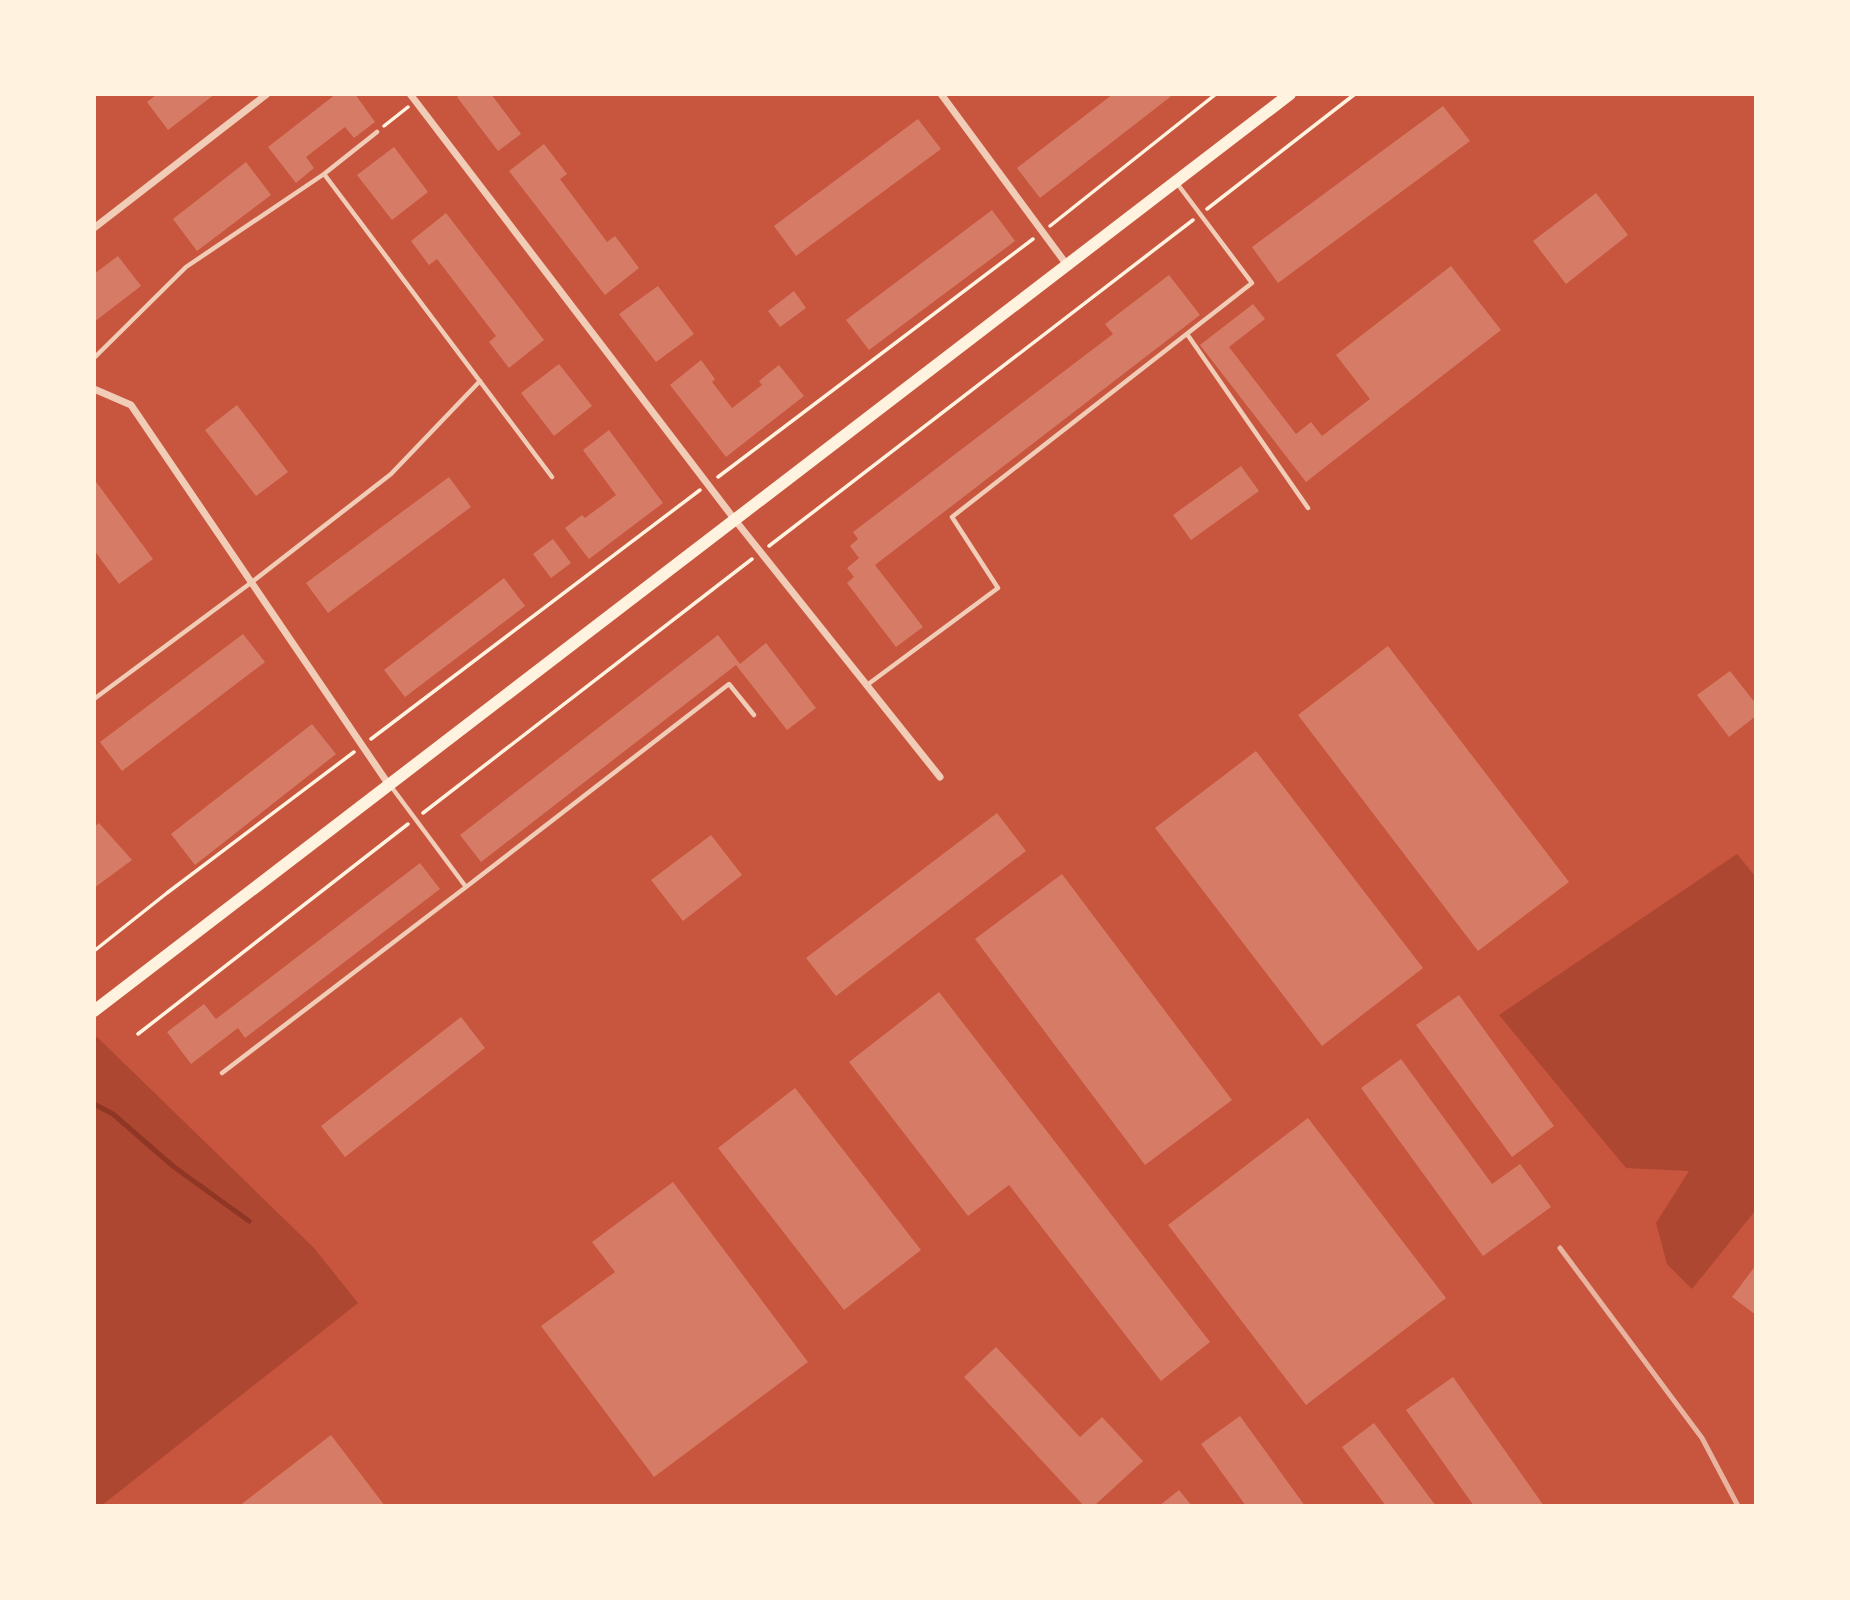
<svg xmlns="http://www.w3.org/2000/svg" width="1850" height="1600" viewBox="0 0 1850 1600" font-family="'Noto Sans',sans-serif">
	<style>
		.green { fill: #ae4732 }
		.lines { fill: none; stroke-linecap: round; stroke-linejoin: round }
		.stream { stroke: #8f3625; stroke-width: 5 }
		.building { fill: #d67c66 }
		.path { stroke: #fff3e0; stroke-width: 3.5 }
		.service { stroke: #f1ccb7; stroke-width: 4.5 }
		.minor { stroke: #f1ccb7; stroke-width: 7 }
		.secondary { stroke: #fff3e0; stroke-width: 12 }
		.rail { stroke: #e9b49f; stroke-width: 5 }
	</style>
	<rect width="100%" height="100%" fill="#c8553d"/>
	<path class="green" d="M 1737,854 L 1755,876 L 1755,1211 L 1692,1289 L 1667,1264 L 1656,1223 L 1689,1171 L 1626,1168 L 1499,1015 Z
		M 97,1037 L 314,1248 L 358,1303 L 101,1506 L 94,1505 L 94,1038 Z"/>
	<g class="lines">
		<path class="stream" d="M 94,1104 L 113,1114 L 174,1167 L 249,1221"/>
	</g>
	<path class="building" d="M 157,94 L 215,94 L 168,130 L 147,102 Z
		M 336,94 L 355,94 L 375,122 L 354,138 L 345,127 L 306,157 L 314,168 L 296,183 L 268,147 Z
		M 460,94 L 491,94 L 521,134 L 498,151 L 457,97 Z
		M 1113,94 L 1174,94 L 1040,198 L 1017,168 Z
		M 1443,106 L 1470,141 L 1278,283 L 1252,247 Z
		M 918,119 L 941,149 L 796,256 L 774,226 Z
		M 544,144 L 567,174 L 560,179 L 607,242 L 615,236 L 639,268 L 605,295 L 509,171 Z
		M 394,147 L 428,192 L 392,220 L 357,175 Z
		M 246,162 L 271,195 L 197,251 L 173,219 Z
		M 1596,193 L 1628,235 L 1566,284 L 1533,241 Z
		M 992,210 L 1015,241 L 869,350 L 846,320 Z
		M 446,213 L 544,340 L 509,368 L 489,342 L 496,336 L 437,259 L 429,265 L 411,241 Z
		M 118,256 L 141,286 L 94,322 L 94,274 Z
		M 1451,266 L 1501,330 L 1306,482 L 1200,345 L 1253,304 L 1265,319 L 1229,347 L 1296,434 L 1311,422 L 1322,436 L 1370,399 L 1336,355 Z
		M 1169,275 L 1200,315 L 875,565 L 923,627 L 896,647 L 847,583 L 854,577 L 847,568 L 859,558 L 850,546 L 858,539 L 853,532 L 1113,334 L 1105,324 Z
		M 658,286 L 694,334 L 656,362 L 619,314 Z
		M 794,291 L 806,308 L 780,327 L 768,311 Z
		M 701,360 L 715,379 L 712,382 L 732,408 L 762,385 L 759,381 L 779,365 L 804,396 L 726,457 L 670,385 Z
		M 559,364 L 592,406 L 554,436 L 521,393 Z
		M 237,405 L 288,472 L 256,496 L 205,430 Z
		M 609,430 L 663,503 L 589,559 L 565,528 L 582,515 L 585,518 L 616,495 L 583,450 Z
		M 1241,466 L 1259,491 L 1191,540 L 1173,515 Z
		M 449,477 L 471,507 L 328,613 L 306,583 Z
		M 94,479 L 153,559 L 119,584 L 94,550 Z
		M 553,539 L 571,563 L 551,578 L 533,554 Z
		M 504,578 L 525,606 L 405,697 L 384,670 Z
		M 243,634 L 265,662 L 122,771 L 100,742 Z
		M 718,635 L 740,664 L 766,643 L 816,708 L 787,730 L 736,665 L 481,862 L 460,835 Z
		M 1388,646 L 1569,882 L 1478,951 L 1298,715 Z
		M 1730,671 L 1756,704 L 1756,716 L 1729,737 L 1697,695 Z
		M 312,724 L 336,754 L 195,865 L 171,834 Z
		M 1256,751 L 1423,968 L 1322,1046 L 1155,828 Z
		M 997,813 L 1026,851 L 836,996 L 806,958 Z
		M 99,823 L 132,860 L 94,888 L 94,827 Z
		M 711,835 L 742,875 L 683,921 L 651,880 Z
		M 420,863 L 440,889 L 245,1038 L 238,1028 L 191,1064 L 167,1032 L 204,1004 L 216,1019 Z
		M 1062,874 L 1232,1100 L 1145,1165 L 975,939 Z
		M 939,992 L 1210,1342 L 1161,1381 L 1009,1185 L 968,1216 L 849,1062 Z
		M 1459,995 L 1554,1126 L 1512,1157 L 1416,1025 Z
		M 461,1017 L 485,1048 L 345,1157 L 321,1126 Z
		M 1401,1059 L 1492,1184 L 1520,1164 L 1551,1207 L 1483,1256 L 1361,1088 Z
		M 795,1088 L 921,1250 L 844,1310 L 718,1148 Z
		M 1308,1118 L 1446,1298 L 1306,1405 L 1168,1225 Z
		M 673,1182 L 808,1362 L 654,1477 L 541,1326 L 615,1272 L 592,1242 Z
		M 1756,1265 L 1756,1315 L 1732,1297 Z
		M 996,1347 L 1080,1437 L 1102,1417 L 1143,1461 L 1094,1506 L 1084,1506 L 964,1377 Z
		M 1453,1377 L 1544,1506 L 1474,1506 L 1406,1410 Z
		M 1240,1416 L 1305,1506 L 1246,1506 L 1201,1444 Z
		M 1374,1423 L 1436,1506 L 1386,1506 L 1342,1447 Z
		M 331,1435 L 385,1506 L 239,1506 Z
		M 1179,1490 L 1192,1506 L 1159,1506 Z"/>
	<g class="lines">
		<path class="path" d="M 384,126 L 408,107
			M 1207,209 L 1355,94
			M 1050,226 L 1216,94
			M 718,477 L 1033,239
			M 769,546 L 1193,220
			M 371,739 L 700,490
			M 423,813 L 752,559
			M 94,951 L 167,893 L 354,752
			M 138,1034 L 408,824"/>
		<path class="service" d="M 324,174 L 552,477
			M 1187,334 L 1308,508
			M 94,358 L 186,267 L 324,174 L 377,132
			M 867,685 L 998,588 L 952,517 L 1252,283 L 1176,182
			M 94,699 L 252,582 L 391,474 L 480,381
			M 466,887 L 729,684 L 754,715
			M 222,1073 L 466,887 L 390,785"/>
		<path class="minor" d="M 410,94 L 735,520 L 940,777
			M 941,94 L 1067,265
			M 94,228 L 267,94
			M 94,389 L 131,405 L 389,785"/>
		<path class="secondary" d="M 94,1011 L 1290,94"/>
		<path class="rail" d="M 1560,1248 L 1702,1438 L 1738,1506"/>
	</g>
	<rect width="1850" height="1600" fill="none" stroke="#fff3e0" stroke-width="192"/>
</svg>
